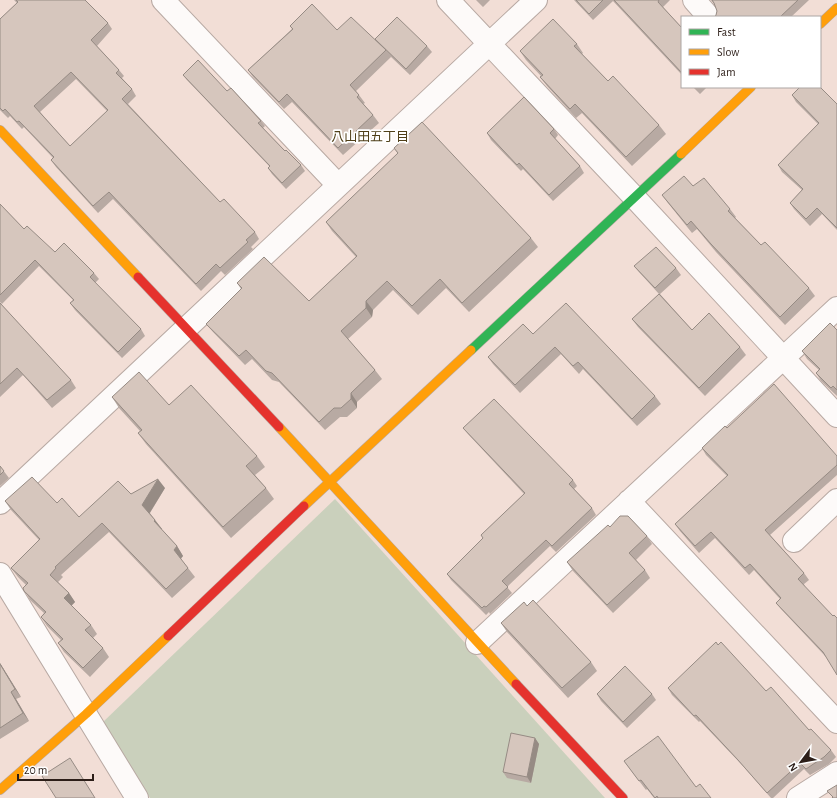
<svg xmlns="http://www.w3.org/2000/svg" width="837" height="798" viewBox="0 0 837 798" font-family="'Alegreya Sans','Noto Sans JP',sans-serif">
	<style>
		.green { fill: #cad0bc }
		.lines { fill: none; stroke-linecap: round; stroke-linejoin: round }
		.street-casing { stroke: #b8a9a3; stroke-width: 24 }
		.fast-casing { stroke: #b8a9a3; stroke-width: 10 }
		.slow-casing { stroke: #b8a9a3; stroke-width: 10 }
		.jam-casing { stroke: #b8a9a3; stroke-width: 10 }
		.street { stroke: #fdfaf9; stroke-width: 22 }
		.fast { stroke: #30b455; stroke-width: 9 }
		.slow { stroke: #ff9f0a; stroke-width: 9 }
		.jam { stroke: #e5322d; stroke-width: 9 }
		.wall { fill: #b8aaa3; fill-rule: evenodd }
		.shaded-wall { fill: #968b84 }
		.building { fill: #d6c6bd; stroke: #968b84; fill-rule: evenodd }
		.labels { text-anchor: middle; dominant-baseline: central; stroke-width: 3.5; stroke-linejoin: round; paint-order: stroke }
		.neighbourhood-label { font-size: 13px; fill: #4f3f18; stroke: #fff }
	</style>
	<rect width="100%" height="100%" fill="#f2ded6"/>
	<path class="green" d="M 335,499 L 605,798 L 150,798 L 103,722 Z"/>
	<g class="lines">
		<defs>
			<path id="street" d="M 163,0 L 338,185
				M 448,0 L 635,198 L 837,416
				M 694,0 L 709,17
				M 629,501 L 837,722
				M 0,503 L 536,0
				M 794,541 L 837,500
				M 0,574 L 137,798
				M 477,643 L 837,308
				M 798,798 L 837,773"/>
			<path id="fast" d="M 471,350 L 681,154"/>
			<path id="slow" d="M 820,24 L 837,8
				M 0,130 L 138,277
				M 681,154 L 751,87
				M 279,427 L 516,684
				M 304,506 L 471,350
				M 0,790 L 86,714 L 168,636"/>
			<path id="jam" d="M 138,277 L 279,427
				M 168,636 L 304,506
				M 516,684 L 623,798"/>
		</defs>
		<use href="#street" class="street-casing"/>
		<use href="#fast" class="fast-casing"/>
		<use href="#slow" class="slow-casing"/>
		<use href="#jam" class="jam-casing"/>
		<use href="#street" class="street"/>
		<use href="#fast" class="fast"/>
		<use href="#slow" class="slow"/>
		<use href="#jam" class="jam"/>
	</g>
	<path class="wall" d="M 14,0 L 85,0 L 108,23 L 112,29 L 97,46 L 119,70 L 124,76 L 122,78 L 132,89 L 136,96 L 128,104 L 220,202 L 255,232 L 259,239 L 251,247 L 253,249 L 225,275 L 221,271 L 201,291 L 113,199 L 98,213 L 56,167 L 51,160 L 53,158 L 24,127 L 22,129 L 10,116 L 8,118 L 0,110 L 0,19 L 17,3 ZM 76,79 L 107,111 L 70,146 L 40,112 Z
		M 476,0 L 490,0 L 483,7 Z
		M 574,0 L 670,0 L 663,7 L 682,28 L 682,75 L 613,1 L 593,20 Z
		M 711,0 L 809,0 L 791,17 L 715,17 L 716,15 L 717,11 L 715,5 Z
		M 290,26 L 337,30 L 375,40 L 427,46 L 432,52 L 410,75 L 390,56 L 391,57 L 356,91 L 365,103 L 363,104 L 373,115 L 379,123 L 343,155 L 292,102 L 284,109 L 253,77 L 248,70 L 292,29 Z
		M 577,44 L 583,53 L 582,54 L 608,81 L 659,125 L 666,134 L 632,166 L 582,113 L 576,118 L 547,86 L 540,77 L 541,76 L 526,60 L 520,51 Z
		M 183,75 L 227,91 L 261,121 L 265,126 L 263,128 L 285,151 L 301,165 L 305,171 L 286,189 L 272,174 L 268,168 L 270,167 L 187,80 Z
		M 693,87 L 707,87 L 700,94 Z
		M 792,95 L 837,104 L 837,230 L 822,214 L 810,226 L 794,209 L 790,203 L 802,190 L 782,172 L 778,165 L 818,124 L 796,102 Z
		M 554,129 L 558,135 L 555,139 L 580,166 L 584,173 L 553,201 L 523,169 L 521,171 L 491,140 L 487,133 Z
		M 394,148 L 531,238 L 538,247 L 469,312 L 446,288 L 418,315 L 393,290 L 373,310 L 372,317 L 348,339 L 375,370 L 382,379 L 357,402 L 357,408 L 347,417 L 340,417 L 325,430 L 279,382 L 272,380 L 252,359 L 245,365 L 213,332 L 206,324 L 241,289 L 237,283 L 309,301 L 356,257 L 332,231 L 326,222 L 398,154 Z
		M 693,186 L 730,209 L 736,217 L 735,218 L 761,245 L 809,288 L 815,296 L 785,325 L 716,252 L 697,229 L 692,233 L 668,203 L 662,195 Z
		M 0,204 L 24,229 L 55,252 L 94,273 L 99,279 L 95,283 L 141,329 L 145,336 L 122,358 L 75,310 L 70,303 L 73,300 L 39,266 L 2,304 L 0,302 Z
		M 634,266 L 676,268 L 681,275 L 660,294 L 692,330 L 740,347 L 746,355 L 705,396 L 638,327 L 632,319 L 659,294 L 639,272 Z
		M 0,303 L 71,380 L 76,388 L 52,408 L 23,375 L 0,397 Z
		M 837,330 L 837,396 L 821,381 L 816,373 L 819,370 L 807,359 L 802,351 Z
		M 533,334 L 655,396 L 661,404 L 637,426 L 583,369 L 579,374 L 561,354 L 520,393 L 493,364 L 488,357 Z
		M 112,397 L 169,405 L 257,456 L 265,467 L 255,475 L 266,488 L 274,499 L 231,538 L 146,444 L 138,433 L 140,431 L 119,408 Z
		M 463,428 L 573,480 L 577,486 L 574,489 L 592,508 L 596,515 L 556,552 L 550,546 L 507,587 L 512,593 L 490,614 L 489,612 L 486,615 L 451,580 L 447,574 L 483,538 L 481,535 L 524,494 L 468,434 Z
		M 727,428 L 837,456 L 837,475 L 770,535 L 804,573 L 809,580 L 804,584 L 826,657 L 781,609 L 776,603 L 780,599 L 754,570 L 749,575 L 715,538 L 699,553 L 680,531 L 675,524 L 727,476 L 706,455 L 702,448 Z
		M 0,466 L 9,478 L 0,486 Z
		M 165,488 L 150,513 L 155,520 L 162,529 L 161,529 L 177,546 L 183,556 L 181,559 L 195,577 L 172,598 L 109,532 L 61,575 L 63,577 L 58,582 L 69,593 L 75,602 L 71,606 L 91,625 L 97,634 L 93,638 L 103,648 L 109,657 L 90,677 L 64,652 L 58,643 L 61,640 L 47,626 L 41,617 L 44,613 L 30,600 L 23,588 L 26,585 L 18,577 L 11,568 L 39,540 L 11,510 L 5,501 L 57,503 L 79,517 L 131,494 Z
		M 610,527 L 647,536 L 652,544 L 636,560 L 645,570 L 650,578 L 613,613 L 573,571 L 567,562 Z
		M 501,623 L 591,662 L 597,671 L 568,698 L 507,632 Z
		M 718,645 L 766,691 L 831,750 L 836,757 L 829,764 L 810,775 L 804,769 L 773,798 L 771,798 L 743,766 L 700,721 L 699,722 L 672,695 L 668,688 Z
		M 0,663 L 21,697 L 16,699 L 29,721 L 0,739 Z
		M 597,694 L 652,694 L 656,700 L 627,728 L 601,701 Z
		M 535,738 L 539,744 L 531,783 L 507,778 L 503,772 Z
		M 624,761 L 696,787 L 711,798 L 654,798 L 647,789 L 646,790 Z"/>
	<path class="shaded-wall" d="M 366,301 L 373,310 L 372,317 L 366,308 Z
		M 351,393 L 357,402 L 357,408 L 351,399 Z
		M 158,479 L 165,488 L 149,514 L 142,505 Z
		M 155,520 L 162,529 L 160,530 L 154,521 Z
		M 177,546 L 183,556 L 180,559 L 174,550 Z
		M 69,593 L 75,602 L 70,607 L 64,598 Z
		M 0,663 L 21,697 L 15,689 L 0,664 Z
		M 11,692 L 16,699 L 29,721 L 23,713 Z
		M 535,738 L 539,744 L 531,783 L 527,777 Z"/>
	<path class="building" d="M 16,0 L 85,0 L 108,23 L 91,40 L 119,70 L 116,73 L 132,89 L 122,99 L 220,202 L 224,199 L 255,232 L 246,240 L 248,242 L 220,268 L 216,264 L 196,284 L 109,192 L 93,206 L 51,160 L 54,157 L 19,121 L 17,122 L 5,109 L 3,111 L 0,108 L 0,19 L 18,2 ZM 71,72 L 108,110 L 70,146 L 34,106 Z
		M 576,0 L 603,0 L 589,14 Z
		M 614,0 L 659,0 L 658,2 L 682,28 L 682,73 Z
		M 712,0 L 798,0 L 780,17 L 715,17 L 716,15 L 717,11 L 714,3 Z
		M 312,4 L 337,30 L 351,17 L 386,50 L 350,85 L 359,95 L 357,97 L 373,115 L 338,148 L 287,94 L 279,102 L 248,70 L 293,29 L 290,26 Z
		M 397,17 L 427,46 L 406,69 L 375,39 Z
		M 553,19 L 577,44 L 574,46 L 608,81 L 613,76 L 659,125 L 626,157 L 575,104 L 570,109 L 540,77 L 543,75 L 520,51 Z
		M 198,60 L 227,91 L 231,88 L 261,121 L 258,123 L 285,151 L 286,150 L 301,165 L 282,183 L 268,168 L 270,166 L 183,75 Z
		M 800,87 L 820,87 L 837,104 L 837,228 L 817,208 L 806,219 L 790,203 L 803,189 L 778,165 L 819,123 L 792,95 Z
		M 524,97 L 554,129 L 550,133 L 580,166 L 549,195 L 519,163 L 517,165 L 487,133 Z
		M 422,122 L 531,238 L 462,303 L 440,279 L 412,306 L 387,281 L 366,301 L 366,308 L 341,331 L 375,370 L 351,393 L 351,399 L 341,408 L 334,408 L 319,422 L 272,373 L 266,371 L 246,350 L 239,356 L 206,324 L 242,288 L 237,283 L 264,257 L 309,301 L 357,256 L 326,222 L 398,153 L 394,148 Z
		M 684,176 L 693,186 L 704,178 L 730,209 L 728,211 L 761,245 L 765,242 L 809,288 L 780,317 L 711,244 L 691,221 L 687,225 L 662,195 Z
		M 0,204 L 24,229 L 27,226 L 55,252 L 64,243 L 94,273 L 90,277 L 141,329 L 118,352 L 70,303 L 74,300 L 35,260 L 0,295 Z
		M 656,247 L 676,268 L 655,288 L 634,266 Z
		M 659,294 L 692,330 L 709,313 L 740,347 L 699,388 L 632,319 Z
		M 0,303 L 71,380 L 47,400 L 17,368 L 0,384 Z
		M 566,303 L 655,396 L 632,419 L 578,362 L 573,366 L 555,347 L 515,385 L 488,357 L 523,324 L 533,334 Z
		M 830,323 L 837,330 L 837,390 L 833,386 L 831,388 L 816,373 L 820,369 L 802,351 Z
		M 139,372 L 169,405 L 191,385 L 257,456 L 246,466 L 266,488 L 223,527 L 138,433 L 142,430 L 112,397 Z
		M 774,384 L 837,456 L 837,465 L 765,530 L 804,573 L 798,579 L 833,616 L 834,615 L 837,618 L 837,675 L 823,652 L 776,603 L 781,598 L 750,564 L 745,568 L 711,532 L 695,546 L 675,524 L 728,475 L 702,448 L 725,426 L 727,428 Z
		M 494,399 L 573,480 L 569,484 L 592,508 L 552,546 L 546,540 L 502,581 L 508,587 L 486,607 L 484,606 L 482,608 L 447,574 L 483,538 L 481,535 L 525,493 L 463,428 Z
		M 0,466 L 4,471 L 0,475 Z
		M 32,477 L 57,503 L 62,498 L 79,517 L 118,481 L 131,494 L 158,479 L 142,505 L 155,520 L 154,521 L 177,546 L 174,550 L 188,568 L 166,589 L 102,523 L 55,567 L 56,568 L 50,575 L 69,593 L 64,598 L 91,625 L 85,630 L 103,648 L 83,668 L 58,643 L 63,639 L 41,617 L 46,612 L 24,591 L 23,588 L 28,583 L 11,568 L 40,539 L 5,501 Z
		M 620,516 L 628,516 L 647,536 L 629,553 L 645,570 L 607,605 L 567,562 L 608,525 L 610,527 Z
		M 533,600 L 591,662 L 562,688 L 501,623 L 524,602 L 527,606 Z
		M 716,642 L 718,645 L 721,642 L 766,691 L 771,687 L 809,730 L 811,729 L 831,750 L 824,757 L 806,769 L 800,763 L 767,793 L 738,760 L 696,715 L 694,716 L 668,688 Z
		M 0,664 L 15,689 L 11,692 L 23,713 L 0,728 Z
		M 625,666 L 652,694 L 623,722 L 597,694 Z
		M 511,733 L 535,738 L 527,777 L 503,772 Z
		M 658,736 L 696,787 L 700,784 L 711,798 L 658,798 L 657,796 L 655,798 L 641,780 L 639,781 L 624,761 Z
		M 70,758 L 95,798 L 56,798 L 42,776 Z
		M 837,785 L 837,798 L 832,798 L 833,797 L 827,791 Z"/>
	<g class="labels">
		<g class="neighbourhood-label">
			<text x="370" y="137">八山田五丁目</text>
		</g>
	</g>
	<rect x="681" y="16" width="140" height="72" fill="#ffffff" stroke="#aba5a3"/>
	<rect x="689" y="29" width="20" height="6" fill="#30b455" stroke="#aba5a3"/>
	<text x="717" y="36" font-size="12" fill="#2c1e18">Fast</text>
	<rect x="689" y="49" width="20" height="6" fill="#ff9f0a" stroke="#aba5a3"/>
	<text x="717" y="56" font-size="12" fill="#2c1e18">Slow</text>
	<rect x="689" y="69" width="20" height="6" fill="#e5322d" stroke="#aba5a3"/>
	<text x="717" y="76" font-size="12" fill="#2c1e18">Jam</text>
	<g transform="translate(801 762) rotate(238)" stroke="#ffffff" stroke-width="3" paint-order="stroke">
	<path d="M0-3L7 15L0 10L-7 15Z" fill="#2c1e18"/>
	<text y="-6" font-size="11" font-weight="bold" text-anchor="middle" fill="#2c1e18">N</text>
	</g>
	<path d="M18 774v6h75v-6" fill="none" stroke="#2c1e18" stroke-width="2"/>
	<text x="24" y="774" font-size="12" fill="#2c1e18" stroke="#ffffff" stroke-width="3" paint-order="stroke">20 m</text>
</svg>
